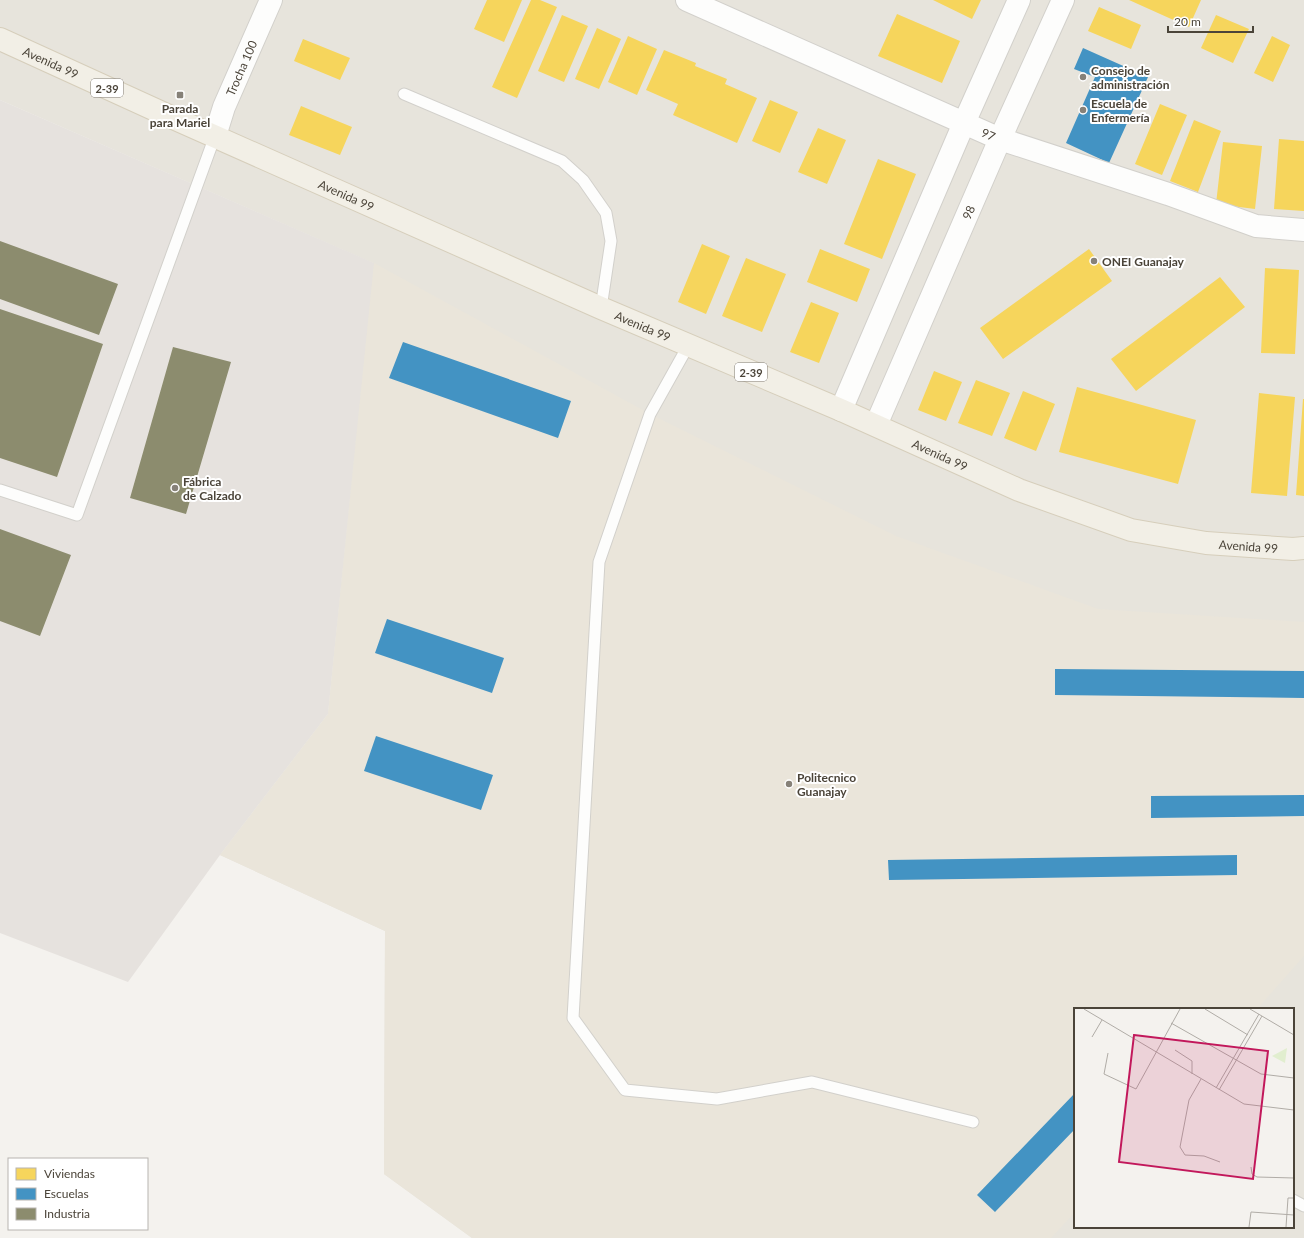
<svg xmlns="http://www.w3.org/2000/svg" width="1304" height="1238" viewBox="0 0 1304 1238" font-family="Lato,sans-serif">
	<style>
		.residential { fill: #e7e4dc; fill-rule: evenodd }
		.industrial { fill: #e6e2de }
		.education { fill: #eae5da }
		.homes { fill: #f6d55c }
		.schools { fill: #4393c3 }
		.industry { fill: #8c8c6e }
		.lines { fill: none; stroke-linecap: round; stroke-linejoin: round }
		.service-casing { stroke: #d2d0cb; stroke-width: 13 }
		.minor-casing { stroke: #d2d0cb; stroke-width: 24 }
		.primary-casing { stroke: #d6cebb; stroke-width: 24 }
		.service { stroke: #fdfdfc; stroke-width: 11 }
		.minor { stroke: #fdfdfc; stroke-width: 22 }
		.primary { stroke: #f2efe6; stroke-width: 22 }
		.poi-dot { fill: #868178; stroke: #fff; stroke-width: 1.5 }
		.labels { text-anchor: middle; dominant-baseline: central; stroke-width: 4; stroke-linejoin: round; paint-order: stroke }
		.shield { fill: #fff; stroke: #817c74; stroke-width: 1 }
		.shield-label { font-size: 11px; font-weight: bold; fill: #4b4439 }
		.street-label { font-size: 12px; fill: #4b4439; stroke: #fff }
		.poi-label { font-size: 12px; font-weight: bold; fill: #4b4439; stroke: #fff; text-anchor: start }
		.inset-road { fill: none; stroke: #b0aca6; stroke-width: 1 }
		.view { fill: #c2185b; fill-opacity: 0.15; stroke: #c2185b; stroke-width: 2 }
		.inset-edge { fill: none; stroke: #4b4439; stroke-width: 2 }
	</style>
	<rect width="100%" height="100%" fill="#f4f2ee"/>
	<path class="residential" d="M 0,0 L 1304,0 L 1304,1238 L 472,1238 L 384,1174 L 385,931 L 220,855 L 328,714 L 373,263 L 0,100 ZM 1075,1009 L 1293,1009 L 1293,1227 L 1075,1227 Z"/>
	<path class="industrial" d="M 0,100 L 374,263 L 328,714 L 220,855 L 128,982 L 0,933 Z"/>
	<path class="education" d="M 374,263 L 650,414 L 896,536 L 1098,609 L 1304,622 L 1304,956 L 1257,1009 L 1075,1009 L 1075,1212 L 1051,1238 L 472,1238 L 384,1174 L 385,931 L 220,855 L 328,714 Z"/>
	<path class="homes" d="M 487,0 L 522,0 L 504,42 L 474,29 Z
		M 531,0 L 540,0 L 557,7 L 517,98 L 492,87 Z
		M 933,0 L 981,0 L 972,19 Z
		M 1129,0 L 1201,0 L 1189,27 Z
		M 1099,7 L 1141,25 L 1131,49 L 1088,31 Z
		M 897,14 L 960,41 L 942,83 L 878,56 Z
		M 562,15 L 588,26 L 564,82 L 538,71 Z
		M 1216,15 L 1249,29 L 1233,63 L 1201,48 Z
		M 597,28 L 621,39 L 599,89 L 575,79 Z
		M 628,36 L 657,49 L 637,95 L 608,82 Z
		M 1272,36 L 1290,45 L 1273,82 L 1254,73 Z
		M 303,39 L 350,58 L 340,80 L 294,61 Z
		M 664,50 L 696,63 L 695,66 L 727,79 L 725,84 L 757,98 L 737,143 L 673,115 L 678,104 L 646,90 Z
		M 770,100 L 798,112 L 780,153 L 752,141 Z
		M 1160,104 L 1187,115 L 1162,175 L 1135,164 Z
		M 301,106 L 352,127 L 340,155 L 289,135 Z
		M 1194,120 L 1221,131 L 1198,192 L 1170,181 Z
		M 818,128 L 846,140 L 827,184 L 798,172 Z
		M 1279,139 L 1304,141 L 1304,211 L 1274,209 Z
		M 1223,142 L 1262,146 L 1255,209 L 1216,204 Z
		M 878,159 L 916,174 L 882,259 L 844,244 Z
		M 702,244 L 730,256 L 706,314 L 678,302 Z
		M 820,249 L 870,269 L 857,302 L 807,282 Z
		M 1089,249 L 1112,281 L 1003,359 L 980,328 Z
		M 746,258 L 786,274 L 762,332 L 722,316 Z
		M 1265,268 L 1299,270 L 1295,354 L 1261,353 Z
		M 1220,277 L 1245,307 L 1136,391 L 1111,359 Z
		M 811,302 L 839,313 L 819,363 L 790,352 Z
		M 934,371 L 962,382 L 946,421 L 918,410 Z
		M 976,380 L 1010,393 L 992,436 L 958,423 Z
		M 1077,387 L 1196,420 L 1178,484 L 1059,452 Z
		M 1023,391 L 1055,404 L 1036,451 L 1004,438 Z
		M 1259,393 L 1295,397 L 1287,496 L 1251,493 Z
		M 1303,399 L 1304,399 L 1304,496 L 1296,495 Z"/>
	<path class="schools" d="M 1083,48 L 1148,77 L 1109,163 L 1066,143 L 1095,77 L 1074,69 Z
		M 403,342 L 571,401 L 558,438 L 389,378 Z
		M 387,619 L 504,658 L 492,693 L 375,653 Z
		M 1055,669 L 1304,671 L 1304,698 L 1055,695 Z
		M 376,736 L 493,775 L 481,810 L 364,771 Z
		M 1304,795 L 1304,816 L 1151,818 L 1151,796 Z
		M 1237,855 L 1237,875 L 889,880 L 888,860 Z
		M 1075,1093 L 1075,1129 L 995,1212 L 977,1195 Z"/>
	<path class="industry" d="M 0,241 L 118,284 L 99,335 L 0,299 Z
		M 0,309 L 103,344 L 57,477 L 0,458 Z
		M 173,347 L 231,362 L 186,514 L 130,498 Z
		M 0,529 L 71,555 L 40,636 L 0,621 Z"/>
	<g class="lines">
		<defs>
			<path id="service" d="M 404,94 L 562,161 L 583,180 L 606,213 L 611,241 L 601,308
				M 688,346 L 650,414 L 599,562 L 573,1018 L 625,1090 L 717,1099 L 812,1082 L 973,1122
				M 0,490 L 77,515 L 215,136
				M 1293,1200 L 1304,1206"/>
			<g id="minor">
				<path id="s1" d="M 687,0 L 1000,139 L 1168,194 L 1256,226 L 1304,230"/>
				<path id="s2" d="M 215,136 L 224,107 L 271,0"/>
				<path d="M 841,410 L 964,123 L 1019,0"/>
				<path id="s3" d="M 876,425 L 1000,139 L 1063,0"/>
			</g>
			<g id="primary">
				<path id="s4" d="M 0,39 L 171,117 L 601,308 L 841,410 L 1019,490 L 1131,530 L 1206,543 L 1293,549 L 1304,548"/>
			</g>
		</defs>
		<use href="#service" class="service-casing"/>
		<use href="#minor" class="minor-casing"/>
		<use href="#primary" class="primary-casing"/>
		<use href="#service" class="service"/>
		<use href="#minor" class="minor"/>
		<use href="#primary" class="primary"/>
	</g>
	<g class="poi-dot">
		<circle cx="1083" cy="77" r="4"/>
		<rect x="176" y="91" width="8" height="8" rx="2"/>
		<circle cx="1083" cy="110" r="4"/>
		<circle cx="1094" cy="261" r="4"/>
		<circle cx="175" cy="488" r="4"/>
		<circle cx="789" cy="784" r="4"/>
	</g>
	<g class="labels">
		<g class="shield">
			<rect x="91" y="79" width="32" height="18" rx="3"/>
			<rect x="735" y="363" width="32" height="18" rx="3"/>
		</g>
		<g class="shield-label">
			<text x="107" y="88">2-39</text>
			<text x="751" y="372">2-39</text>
		</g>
		<g class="street-label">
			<text stroke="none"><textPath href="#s4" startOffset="56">Avenida 99</textPath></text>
			<text stroke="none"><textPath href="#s2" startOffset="73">Trocha 100</textPath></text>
			<text stroke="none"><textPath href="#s1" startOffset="330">97</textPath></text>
			<text stroke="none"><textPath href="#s4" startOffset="380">Avenida 99</textPath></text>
			<text stroke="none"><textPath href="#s3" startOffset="232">98</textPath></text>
			<text stroke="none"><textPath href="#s4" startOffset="704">Avenida 99</textPath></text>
			<text stroke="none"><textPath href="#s4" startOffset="1028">Avenida 99</textPath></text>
			<text stroke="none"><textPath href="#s4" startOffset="1352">Avenida 99</textPath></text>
		</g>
		<g class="poi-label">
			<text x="1091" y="70">Consejo de<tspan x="1091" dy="14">administración</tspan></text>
			<text x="1091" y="103">Escuela de<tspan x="1091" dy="14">Enfermería</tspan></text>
			<text x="180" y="108" text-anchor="middle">Parada<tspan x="180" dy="14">para Mariel</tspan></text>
			<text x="1102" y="261">ONEI Guanajay</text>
			<text x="183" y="481">Fábrica<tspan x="183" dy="14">de Calzado</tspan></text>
			<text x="797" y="777">Politecnico<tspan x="797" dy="14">Guanajay</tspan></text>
		</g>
	</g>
	<g transform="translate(1074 1008)">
		<rect width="220" height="220" fill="#f4f2ee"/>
		<path d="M 213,40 L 211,55 L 198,48 Z" fill="#e1eecf"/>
		<path class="inset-road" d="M 10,1 L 170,96 L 220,102M 131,1 L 174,27M 176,1 L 220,27M 97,15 L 187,66 L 220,70M 18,29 L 28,12M 101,42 L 118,53 L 118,66M 34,45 L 30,66 L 62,81 L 106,1M 127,71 L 115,92 L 106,139 L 111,147 L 130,148 L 146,154M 142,80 L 185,6M 145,82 L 188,8M 177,159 L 178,166 L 183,169 L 220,170M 175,219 L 177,204 L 220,207M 212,219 L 214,190 L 220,190"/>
		<path class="view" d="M 60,27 L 194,43 L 179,171 L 45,154 Z"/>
		<rect width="220" height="220" class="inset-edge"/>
	</g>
	<rect x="8" y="1158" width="140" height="72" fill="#ffffff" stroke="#b7b4b0"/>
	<rect x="16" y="1168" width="20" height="12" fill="#f6d55c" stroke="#b7b4b0"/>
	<text x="44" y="1178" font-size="12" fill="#4b4439">Viviendas</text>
	<rect x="16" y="1188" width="20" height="12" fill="#4393c3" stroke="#b7b4b0"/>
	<text x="44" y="1198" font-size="12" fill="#4b4439">Escuelas</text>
	<rect x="16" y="1208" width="20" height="12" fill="#8c8c6e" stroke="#b7b4b0"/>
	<text x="44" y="1218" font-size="12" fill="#4b4439">Industria</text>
	<path d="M1168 26v6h85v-6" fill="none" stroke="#4b4439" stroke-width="2"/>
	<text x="1174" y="26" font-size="12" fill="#4b4439" stroke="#ffffff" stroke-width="3" paint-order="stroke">20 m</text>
</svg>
